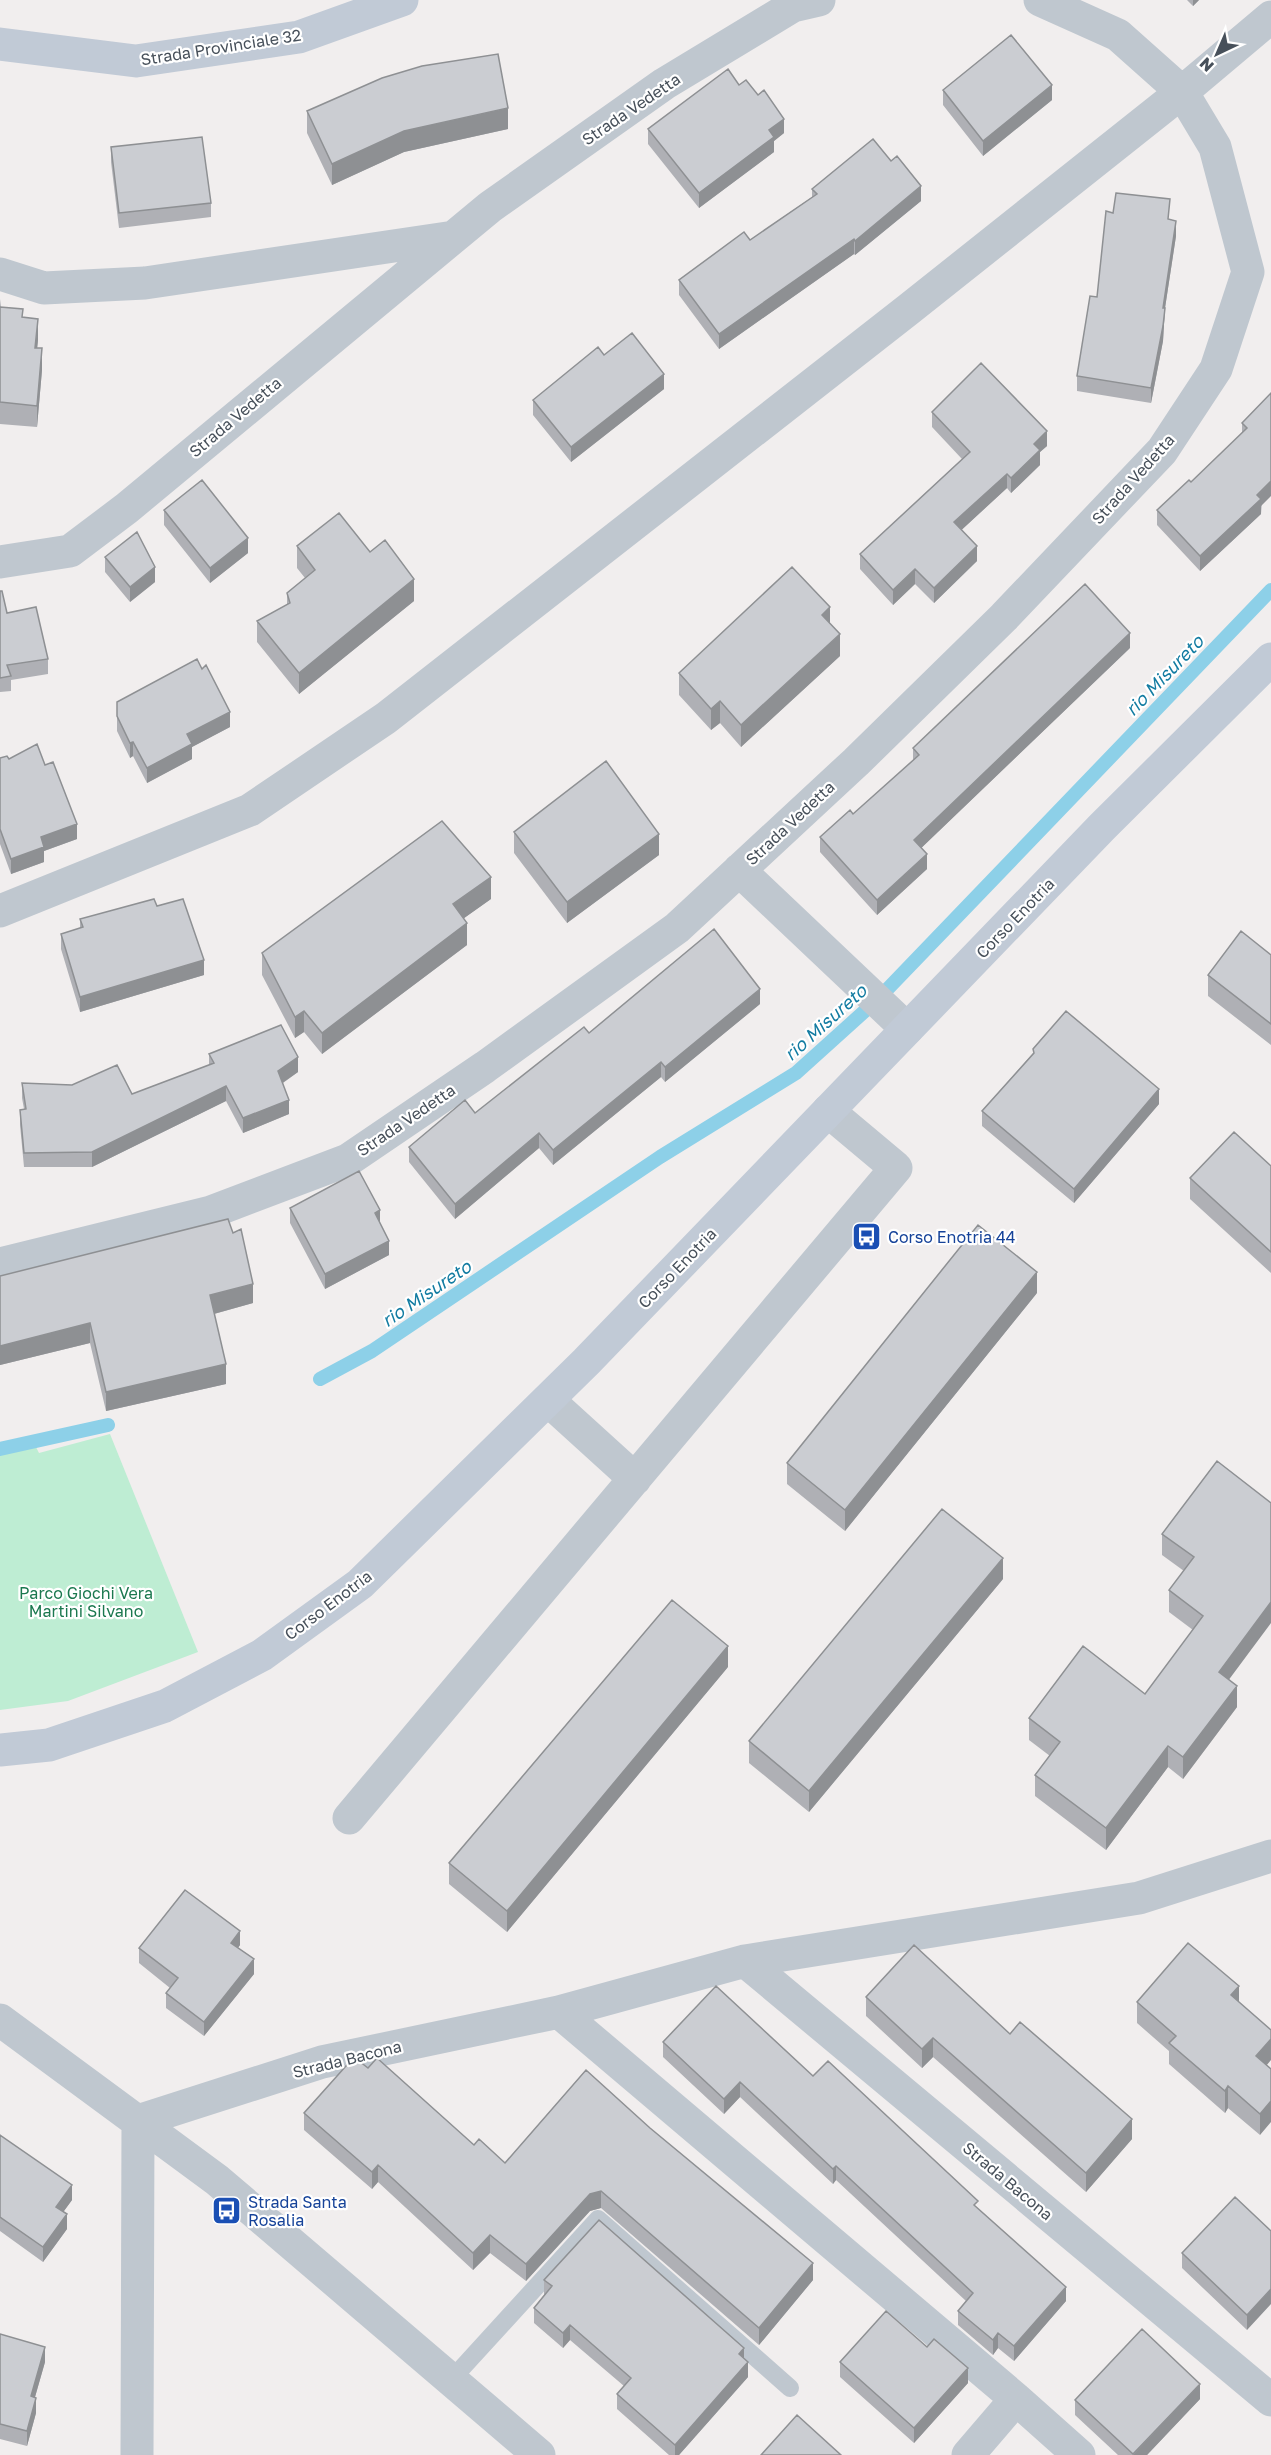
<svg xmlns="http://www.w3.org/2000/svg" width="1271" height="2455" viewBox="0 0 1271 2455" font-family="'Golos Text',sans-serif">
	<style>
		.green { fill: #beedd3 }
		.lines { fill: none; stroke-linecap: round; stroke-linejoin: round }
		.stream { stroke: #8dd0e8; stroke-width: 14 }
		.lane { stroke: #bfc7cf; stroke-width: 18 }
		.street { stroke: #bfc7cf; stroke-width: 33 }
		.secondary { stroke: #c1cad6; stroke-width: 33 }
		.wall { fill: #afb0b5 }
		.shaded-wall { fill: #8e9093 }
		.building { fill: #cbcdd2; stroke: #8e9093; stroke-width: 1.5 }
		.labels { text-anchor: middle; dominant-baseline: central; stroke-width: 4.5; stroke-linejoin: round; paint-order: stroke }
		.street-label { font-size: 16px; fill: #47505a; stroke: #fff }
		.transit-label { font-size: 16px; fill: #164399; stroke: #fff; text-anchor: start }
		.park-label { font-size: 16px; fill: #1b784f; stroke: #fff }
		.water-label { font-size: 18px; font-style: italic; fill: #137ca2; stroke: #fff }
	</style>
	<rect width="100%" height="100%" fill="#f1eeee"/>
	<path class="green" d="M 110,1434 L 198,1652 L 68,1701 L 0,1710 L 0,1454 L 36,1447 L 39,1453 Z"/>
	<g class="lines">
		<path class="stream" d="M 320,1379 L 372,1351 L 660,1157 L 796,1073 L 877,1000 L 1271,590
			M 0,1449 L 108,1425"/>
		<path class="lane" d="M 451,2380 L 598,2219 L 790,2388"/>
		<path class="street" d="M 0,274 L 44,288 L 145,283 L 454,237
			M 0,562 L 70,551 L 127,508 L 490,207 L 664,84 L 793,6 L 819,0
			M 739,870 L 907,1029
			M 0,911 L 250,810 L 386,718 L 909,309 L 1182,92 L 1271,17
			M 0,1264 L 211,1212 L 348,1160 L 485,1067 L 677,928 L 856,762 L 1004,617 L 1162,451 L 1216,369 L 1248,272 L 1215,147 L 1182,92 L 1118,35 L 1040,0
			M 548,1400 L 635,1479
			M 349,1818 L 896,1168 L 828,1111
			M 745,1961 L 1271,2400
			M 559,2012 L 1016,2399 L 1079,2455
			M 0,2020 L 217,2180 L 539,2455
			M 137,2455 L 138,2121 L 322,2062 L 559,2012 L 745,1961 L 1139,1898 L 1271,1856
			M 968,2455 L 1016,2399"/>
		<path class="secondary" d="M 0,44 L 136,61 L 299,37 L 402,0
			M 0,1750 L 49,1745 L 165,1706 L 262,1655 L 360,1584 L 586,1362 L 1102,827 L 1271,659"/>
	</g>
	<path class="wall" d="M 1187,0 L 1199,0 L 1193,6 Z
		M 739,85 L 784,133 L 774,141 L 774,152 L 699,208 L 648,144 L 648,129 Z
		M 943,90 L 1052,100 L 983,156 L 943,105 Z
		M 307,111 L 508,129 L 404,152 L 332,185 L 307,133 Z
		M 111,147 L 211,203 L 211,217 L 119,228 L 111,162 Z
		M 812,189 L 921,201 L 855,255 L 854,254 L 719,349 L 679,295 L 679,280 L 750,240 L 812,197 Z
		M 1113,213 L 1169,219 L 1176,236 L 1165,308 L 1163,341 L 1151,403 L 1077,391 L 1077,376 L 1097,297 Z
		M 0,299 L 1,307 L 23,317 L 38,340 L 37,348 L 42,370 L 37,427 L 0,424 Z
		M 604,355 L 664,389 L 571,462 L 533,415 L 533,400 Z
		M 1271,393 L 1261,514 L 1200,571 L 1157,525 L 1157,510 L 1191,482 L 1242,434 L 1242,423 Z
		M 932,412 L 1047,446 L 1040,452 L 1040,465 L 1011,493 L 1007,488 L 961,530 L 977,561 L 934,603 L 915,584 L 893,605 L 860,569 L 860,554 L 962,459 L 932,427 Z
		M 164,510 L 248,553 L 210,583 L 164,525 Z
		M 297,546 L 370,552 L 414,601 L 299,694 L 257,642 L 257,621 L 287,605 L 287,593 L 305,578 L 297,568 Z
		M 105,557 L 155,582 L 130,602 L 105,572 Z
		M 0,591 L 7,613 L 48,659 L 48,674 L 11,680 L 11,691 L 0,692 Z
		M 1130,648 L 921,848 L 927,869 L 877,915 L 820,852 L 820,837 L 853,814 L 913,761 L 913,748 Z
		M 840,656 L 741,747 L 720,723 L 711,730 L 679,695 L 679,673 Z
		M 117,702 L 230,727 L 192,747 L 192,759 L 147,783 L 133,756 L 130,758 L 117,731 Z
		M 0,758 L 45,765 L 77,839 L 44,851 L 44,862 L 11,874 L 0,844 Z
		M 514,832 L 659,855 L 567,923 L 514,853 Z
		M 491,899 L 464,918 L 467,945 L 322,1054 L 304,1032 L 295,1038 L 262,975 L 262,953 Z
		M 157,906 L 204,975 L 80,1012 L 61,949 L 61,934 L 80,928 L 80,919 Z
		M 1271,955 L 1271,1045 L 1208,996 L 1208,975 Z
		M 760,1004 L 665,1082 L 661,1077 L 553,1165 L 539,1148 L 455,1219 L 409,1162 L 409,1147 L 475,1113 L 589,1033 Z
		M 1033,1053 L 1159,1104 L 1074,1203 L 982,1126 L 982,1111 Z
		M 209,1054 L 298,1072 L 283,1083 L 289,1114 L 243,1133 L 226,1101 L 92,1167 L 24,1167 L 20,1125 L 20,1110 L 24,1109 L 22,1098 L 22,1083 L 132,1094 L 209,1065 Z
		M 1271,1166 L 1271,1273 L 1190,1199 L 1190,1178 Z
		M 290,1208 L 380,1224 L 389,1255 L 325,1289 L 290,1223 Z
		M 0,1276 L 253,1303 L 214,1314 L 226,1384 L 106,1411 L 90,1343 L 0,1365 Z
		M 1037,1293 L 845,1531 L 787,1484 L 787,1463 Z
		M 1217,1461 L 1229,1680 L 1237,1707 L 1183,1779 L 1168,1767 L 1106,1850 L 1035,1796 L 1035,1775 L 1050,1756 L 1029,1740 L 1029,1718 L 1145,1694 L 1193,1630 L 1169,1612 L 1169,1590 L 1184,1571 L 1162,1555 L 1162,1534 Z
		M 1003,1579 L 809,1812 L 749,1763 L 749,1741 Z
		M 728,1667 L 507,1932 L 449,1884 L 449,1863 Z
		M 240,1945 L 238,1948 L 254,1974 L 204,2036 L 166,2008 L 166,1993 L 170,1988 L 139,1963 L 139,1948 Z
		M 866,1997 L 1132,2139 L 1086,2192 L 933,2057 L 922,2068 L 866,2016 Z
		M 1137,2002 L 1267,2066 L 1260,2135 L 1228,2108 L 1225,2113 L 1169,2064 L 1169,2051 L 1137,2023 Z
		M 663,2042 L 813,2076 L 978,2209 L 1066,2301 L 1014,2361 L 998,2348 L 993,2355 L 958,2325 L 958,2311 L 966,2301 L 836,2180 L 833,2184 L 740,2097 L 724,2114 L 663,2057 Z
		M 368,2068 L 474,2145 L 505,2163 L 586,2070 L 813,2280 L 759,2345 L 601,2208 L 590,2211 L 526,2281 L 490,2253 L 473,2270 L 378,2182 L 372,2189 L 304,2130 L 304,2113 Z
		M 0,2135 L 72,2200 L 63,2212 L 67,2229 L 43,2262 L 0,2231 Z
		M 1271,2231 L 1247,2330 L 1182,2268 L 1182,2253 Z
		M 544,2280 L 744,2359 L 748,2377 L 679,2455 L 669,2455 L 617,2409 L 617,2394 L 624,2386 L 570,2340 L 563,2348 L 534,2323 L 534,2308 L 544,2295 Z
		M 0,2334 L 45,2362 L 35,2397 L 36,2413 L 27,2446 L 0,2439 Z
		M 927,2347 L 968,2383 L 914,2443 L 840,2377 L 840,2362 Z
		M 1200,2399 L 1147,2455 L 1118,2455 L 1075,2415 L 1075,2400 Z"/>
	<path class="shaded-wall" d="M 1193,0 L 1199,0 L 1193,6 Z
		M 1052,85 L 1052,100 L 983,156 L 983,141 Z
		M 508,108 L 508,129 L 404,152 L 332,185 L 332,164 L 404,131 Z
		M 784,119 L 784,133 L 774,141 L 774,152 L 699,208 L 699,193 L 769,130 Z
		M 921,186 L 921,201 L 855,255 L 855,241 Z
		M 1176,221 L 1176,236 L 1165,308 L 1163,341 L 1151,403 L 1151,388 Z
		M 854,239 L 854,254 L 719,349 L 719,334 Z
		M 38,319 L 38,340 L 35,370 L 35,348 Z
		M 42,348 L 42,370 L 37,427 L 37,406 Z
		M 664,374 L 664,389 L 571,462 L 571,447 Z
		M 1047,431 L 1047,446 L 1040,452 L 1040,465 L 1011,493 L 1011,478 L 1034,444 Z
		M 1007,474 L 1007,488 L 954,537 L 954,522 Z
		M 1271,481 L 1271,496 L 1261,506 L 1261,514 L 1200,571 L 1200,556 Z
		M 248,538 L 248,553 L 210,583 L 210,568 Z
		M 977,546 L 977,561 L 934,603 L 934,588 Z
		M 155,567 L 155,582 L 130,602 L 130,587 Z
		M 915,569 L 915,584 L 893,605 L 893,590 Z
		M 414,579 L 414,601 L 299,694 L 299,673 Z
		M 830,607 L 830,629 L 822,615 Z
		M 1130,633 L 1130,648 L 914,855 L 914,840 Z
		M 840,634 L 840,656 L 741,747 L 741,725 Z
		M 720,701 L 720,723 L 711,730 L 711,709 Z
		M 230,712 L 230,727 L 192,747 L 192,759 L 147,783 L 147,768 L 187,734 Z
		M 133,742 L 133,756 L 130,758 L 130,743 Z
		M 77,824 L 77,839 L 44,851 L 44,862 L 11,874 L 11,859 L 41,837 Z
		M 659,834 L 659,855 L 567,923 L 567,902 Z
		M 927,854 L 927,869 L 877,915 L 877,900 Z
		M 491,877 L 491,899 L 453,926 L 453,904 Z
		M 467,923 L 467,945 L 322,1054 L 322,1033 Z
		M 204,960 L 204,975 L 80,1012 L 80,997 Z
		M 760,989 L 760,1004 L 665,1082 L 665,1067 Z
		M 304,1011 L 304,1032 L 295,1038 L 295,1017 Z
		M 298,1057 L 298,1072 L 278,1086 L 278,1071 Z
		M 661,1062 L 661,1077 L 553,1165 L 553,1150 Z
		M 226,1086 L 226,1101 L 92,1167 L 92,1152 Z
		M 1159,1089 L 1159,1104 L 1074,1203 L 1074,1189 Z
		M 289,1100 L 289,1114 L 243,1133 L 243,1118 Z
		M 539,1133 L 539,1148 L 455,1219 L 455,1204 Z
		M 380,1210 L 380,1225 L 375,1213 Z
		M 389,1241 L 389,1255 L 325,1289 L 325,1274 Z
		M 1037,1272 L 1037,1293 L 845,1531 L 845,1510 Z
		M 253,1284 L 253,1303 L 210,1315 L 210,1295 Z
		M 90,1323 L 90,1343 L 0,1365 L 0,1346 Z
		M 226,1364 L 226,1384 L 106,1411 L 106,1392 Z
		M 1003,1558 L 1003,1579 L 809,1812 L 809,1791 Z
		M 1271,1602 L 1271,1623 L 1219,1693 L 1219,1672 Z
		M 728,1646 L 728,1667 L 507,1932 L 507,1911 Z
		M 1237,1686 L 1237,1707 L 1183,1779 L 1183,1757 Z
		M 1168,1746 L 1168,1767 L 1106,1850 L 1106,1828 Z
		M 240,1931 L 240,1945 L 231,1957 L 231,1943 Z
		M 254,1959 L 254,1974 L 204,2036 L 204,2022 Z
		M 1239,1986 L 1239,2008 L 1231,1995 Z
		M 933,2038 L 933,2057 L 922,2068 L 922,2049 Z
		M 1271,2039 L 1271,2060 L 1256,2078 L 1256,2056 Z
		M 740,2082 L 740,2097 L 724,2114 L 724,2099 Z
		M 1228,2086 L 1228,2108 L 1225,2113 L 1225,2091 Z
		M 1271,2101 L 1271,2122 L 1260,2135 L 1260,2114 Z
		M 1132,2119 L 1132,2139 L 1086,2192 L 1086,2173 Z
		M 378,2165 L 378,2182 L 372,2189 L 372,2172 Z
		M 836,2166 L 836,2180 L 833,2184 L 833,2169 Z
		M 72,2185 L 72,2200 L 56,2222 L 56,2207 Z
		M 601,2191 L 601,2208 L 590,2211 L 526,2281 L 526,2264 L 590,2194 Z
		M 67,2214 L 67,2229 L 43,2262 L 43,2247 Z
		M 490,2235 L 490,2253 L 473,2270 L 473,2253 Z
		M 813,2263 L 813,2280 L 759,2345 L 759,2328 Z
		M 1066,2287 L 1066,2301 L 1014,2361 L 1014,2346 Z
		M 1271,2289 L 1271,2304 L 1247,2330 L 1247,2315 Z
		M 570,2325 L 570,2340 L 563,2348 L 563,2333 Z
		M 998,2333 L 998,2348 L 993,2355 L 993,2340 Z
		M 45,2347 L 45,2362 L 31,2411 L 31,2396 Z
		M 744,2348 L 744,2363 L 739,2354 Z
		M 748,2362 L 748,2377 L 679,2455 L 675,2455 L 675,2445 Z
		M 968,2368 L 968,2383 L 914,2443 L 914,2428 Z
		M 1200,2384 L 1200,2399 L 1147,2455 L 1133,2455 Z
		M 36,2398 L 36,2413 L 27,2446 L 27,2431 Z"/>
	<path class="building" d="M 1011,35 L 1052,85 L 983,141 L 943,90 Z
		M 498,54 L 508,108 L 404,131 L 332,164 L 307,111 L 382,78 L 422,66 Z
		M 728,69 L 739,85 L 746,80 L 758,95 L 764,90 L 784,119 L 769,130 L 774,137 L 699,193 L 648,129 Z
		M 202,137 L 211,203 L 119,213 L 111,147 Z
		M 873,139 L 891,161 L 897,156 L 921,186 L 855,241 L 854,239 L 719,334 L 679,280 L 744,232 L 750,240 L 817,194 L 812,189 Z
		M 1116,193 L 1170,199 L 1168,219 L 1176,221 L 1163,308 L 1165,308 L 1163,326 L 1151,388 L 1077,376 L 1090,296 L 1097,297 L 1106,211 L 1113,213 Z
		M 0,307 L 23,309 L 22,317 L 38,319 L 35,348 L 42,348 L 37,406 L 0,402 Z
		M 632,333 L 664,374 L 571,447 L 533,400 L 598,347 L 604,355 Z
		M 981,363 L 1047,431 L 1034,444 L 1040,450 L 1011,478 L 1007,474 L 954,522 L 977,546 L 934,588 L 915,569 L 893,590 L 860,554 L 970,452 L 932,412 Z
		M 1271,393 L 1271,481 L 1257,495 L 1261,499 L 1200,556 L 1157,510 L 1189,480 L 1191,482 L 1247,428 L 1242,423 Z
		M 202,480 L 248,538 L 210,568 L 164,510 Z
		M 339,513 L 370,552 L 385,540 L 414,579 L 299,673 L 257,621 L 290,603 L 287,593 L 315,570 L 297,546 Z
		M 137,532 L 155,567 L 130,587 L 105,557 Z
		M 792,567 L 830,607 L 822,615 L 840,634 L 741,725 L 720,701 L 711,709 L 679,673 Z
		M 1085,584 L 1130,633 L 914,840 L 927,854 L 877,900 L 820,837 L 850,810 L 853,814 L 919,755 L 913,748 Z
		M 0,591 L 2,591 L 7,613 L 36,607 L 48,659 L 7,665 L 11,676 L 0,678 Z
		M 197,659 L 202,669 L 206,665 L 230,712 L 187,734 L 192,744 L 147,768 L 133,742 L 130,743 L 117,716 L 117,702 Z
		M 37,744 L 45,765 L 53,762 L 77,824 L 41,837 L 44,847 L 11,859 L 0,829 L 0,758 L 7,756 L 9,759 Z
		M 606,761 L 659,834 L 567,902 L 514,832 Z
		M 442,821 L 491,877 L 453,904 L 467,923 L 322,1033 L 304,1011 L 295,1017 L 262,953 Z
		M 154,899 L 157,906 L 183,899 L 204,960 L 80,997 L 61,934 L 83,927 L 80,919 Z
		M 714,929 L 760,989 L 665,1067 L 661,1062 L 553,1150 L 539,1133 L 455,1204 L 409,1147 L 465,1100 L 475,1113 L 584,1027 L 589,1033 Z
		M 1241,931 L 1271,955 L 1271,1024 L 1208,975 Z
		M 1066,1011 L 1159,1089 L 1074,1189 L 982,1111 L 1034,1053 L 1033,1049 Z
		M 281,1025 L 298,1057 L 278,1071 L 289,1100 L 243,1118 L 226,1086 L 92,1152 L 24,1153 L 20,1110 L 26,1109 L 22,1083 L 72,1085 L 117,1065 L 132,1094 L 214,1063 L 209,1054 Z
		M 1234,1132 L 1271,1166 L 1271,1252 L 1190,1178 Z
		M 359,1171 L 380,1210 L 375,1213 L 389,1241 L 325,1274 L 290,1208 Z
		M 228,1219 L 233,1233 L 241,1229 L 253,1284 L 210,1295 L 226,1364 L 106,1392 L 90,1323 L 0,1346 L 0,1276 Z
		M 978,1225 L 1037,1272 L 845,1510 L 787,1463 Z
		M 1217,1461 L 1271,1503 L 1271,1602 L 1219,1672 L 1237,1686 L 1183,1757 L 1168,1746 L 1106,1828 L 1035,1775 L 1060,1742 L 1029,1718 L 1083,1646 L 1145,1694 L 1203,1616 L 1169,1590 L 1194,1557 L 1162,1534 Z
		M 942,1509 L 1003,1558 L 809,1791 L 749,1741 Z
		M 672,1600 L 728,1646 L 507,1911 L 449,1863 Z
		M 185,1890 L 240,1931 L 231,1943 L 254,1959 L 204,2022 L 166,1993 L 178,1978 L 139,1948 Z
		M 1188,1943 L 1239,1986 L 1231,1995 L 1271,2030 L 1271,2039 L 1256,2056 L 1271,2069 L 1271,2101 L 1260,2114 L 1228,2086 L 1225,2091 L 1169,2043 L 1176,2036 L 1137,2002 Z
		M 914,1945 L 1010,2034 L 1020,2022 L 1132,2119 L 1086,2173 L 933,2038 L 922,2049 L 866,1997 Z
		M 716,1986 L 813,2076 L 828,2061 L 978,2201 L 974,2205 L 1066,2287 L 1014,2346 L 998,2333 L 993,2340 L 958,2311 L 973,2293 L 836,2166 L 833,2169 L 740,2082 L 724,2099 L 663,2042 Z
		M 354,2057 L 368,2068 L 377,2058 L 474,2145 L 479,2139 L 505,2163 L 586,2070 L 650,2128 L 813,2263 L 759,2328 L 601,2191 L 590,2194 L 526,2264 L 490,2235 L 473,2253 L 378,2165 L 372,2172 L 304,2113 Z
		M 0,2135 L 72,2185 L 56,2207 L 67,2214 L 43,2247 L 0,2217 Z
		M 1235,2197 L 1271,2231 L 1271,2289 L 1247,2315 L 1182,2253 Z
		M 599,2220 L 744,2348 L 739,2354 L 748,2362 L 675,2445 L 617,2394 L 631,2378 L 570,2325 L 563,2333 L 534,2308 L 552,2286 L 544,2280 Z
		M 886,2311 L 927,2347 L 934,2339 L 968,2368 L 914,2428 L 840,2362 Z
		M 1142,2329 L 1200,2384 L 1133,2454 L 1075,2400 Z
		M 0,2334 L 45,2347 L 31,2396 L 36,2398 L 27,2431 L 0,2424 Z
		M 797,2415 L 841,2455 L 761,2455 Z"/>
	<defs>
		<symbol id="bus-square" viewBox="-11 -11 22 22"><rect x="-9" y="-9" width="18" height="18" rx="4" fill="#1a4fb4" stroke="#fff"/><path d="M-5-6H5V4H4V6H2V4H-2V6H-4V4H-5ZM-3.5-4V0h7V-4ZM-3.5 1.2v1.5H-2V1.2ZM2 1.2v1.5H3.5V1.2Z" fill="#fff"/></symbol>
	</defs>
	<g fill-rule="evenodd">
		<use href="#bus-square" x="850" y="1220" width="33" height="33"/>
		<use href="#bus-square" x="210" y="2194" width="33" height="33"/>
	</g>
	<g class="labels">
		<g class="street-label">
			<text transform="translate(221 47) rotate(-9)">Strada Provinciale 32</text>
			<text transform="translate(631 109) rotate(-34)">Strada Vedetta</text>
			<text transform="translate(235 417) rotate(-40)">Strada Vedetta</text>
			<text transform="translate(1133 479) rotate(-48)">Strada Vedetta</text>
			<text transform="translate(790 823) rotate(-43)">Strada Vedetta</text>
			<text transform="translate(1015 918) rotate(-46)">Corso Enotria</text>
			<text transform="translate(406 1120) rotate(-34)">Strada Vedetta</text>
			<text transform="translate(677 1268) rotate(-46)">Corso Enotria</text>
			<text transform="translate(328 1605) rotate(-37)">Corso Enotria</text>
			<text transform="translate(347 2059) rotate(-14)">Strada Bacona</text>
			<text transform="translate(1008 2181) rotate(40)">Strada Bacona</text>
		</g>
		<g class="transit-label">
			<text x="888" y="1237">Corso Enotria 44</text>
			<text x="248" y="2202">Strada Santa<tspan x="248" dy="18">Rosalia</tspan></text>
		</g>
		<g class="park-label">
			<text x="86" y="1593">Parco Giochi Vera<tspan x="86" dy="18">Martini Silvano</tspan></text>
		</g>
		<g class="water-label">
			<text transform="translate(1164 675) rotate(-46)">rio Misureto</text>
			<text transform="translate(825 1022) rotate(-42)">rio Misureto</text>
			<text transform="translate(426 1293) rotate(-34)">rio Misureto</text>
		</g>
	</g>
	<g transform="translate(1217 54) rotate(224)" stroke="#ffffff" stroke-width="4.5" paint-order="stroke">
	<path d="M0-4.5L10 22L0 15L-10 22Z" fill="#47505a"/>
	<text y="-9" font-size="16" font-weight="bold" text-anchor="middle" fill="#47505a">N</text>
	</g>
</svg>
